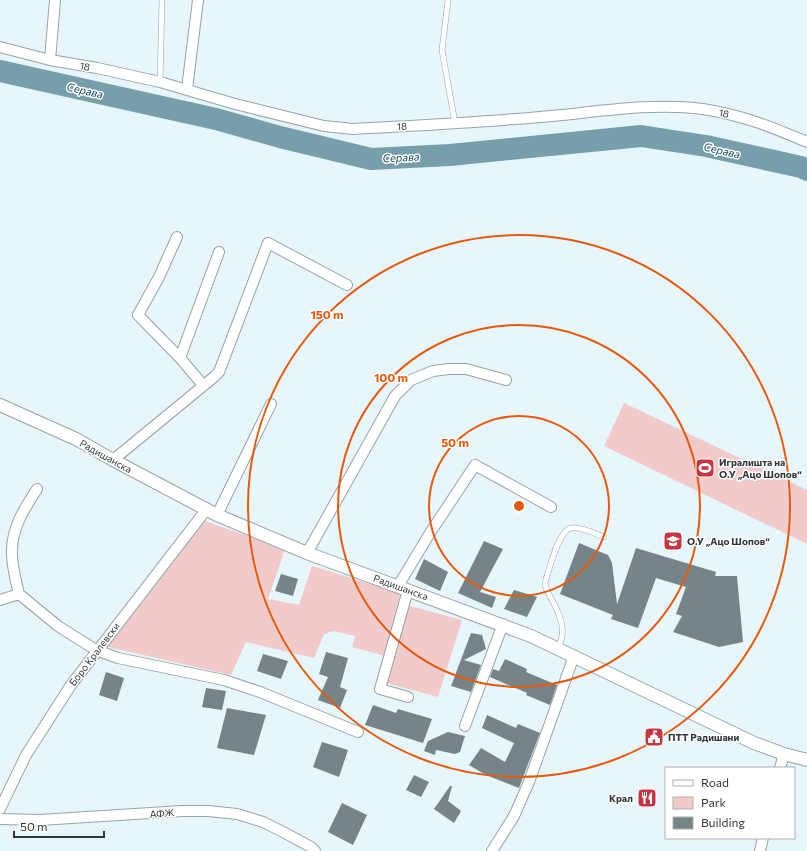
<svg xmlns="http://www.w3.org/2000/svg" width="807" height="851" viewBox="0 0 807 851" font-family="Commissioner,sans-serif">
	<style>
		.green { fill: #f1cac9 }
		.lines { fill: none; stroke-linecap: round; stroke-linejoin: round }
		.river { stroke: #779fab; stroke-width: 22 }
		.building { fill: #768488 }
		.service-casing { stroke: #95a4a8; stroke-width: 6 }
		.minor-casing { stroke: #95a4a8; stroke-width: 12 }
		.tertiary-casing { stroke: #95a4a8; stroke-width: 14 }
		.service { stroke: #fff; stroke-width: 5 }
		.minor { stroke: #fff; stroke-width: 10 }
		.tertiary { stroke: #fff; stroke-width: 12 }
		.ring { fill: none; stroke: #e8590c; stroke-width: 2 }
		.labels { text-anchor: middle; dominant-baseline: central; stroke-width: 3; stroke-linejoin: round; paint-order: stroke }
		.street-label { font-size: 10px; fill: #313739; stroke: #fff }
		.poi-label { font-size: 10px; font-weight: bold; fill: #313739; stroke: #fff; text-anchor: start }
		.water-label { font-size: 11px; font-style: italic; fill: #174f5d; stroke: #fff }
		.centre { fill: #e8590c; stroke: #fff; stroke-width: 2 }
		.ring-label { font-size: 12px; text-anchor: middle; font-weight: bold; fill: #e8590c; stroke: #fff; stroke-width: 3; stroke-linejoin: round; paint-order: stroke }
	</style>
	<rect width="100%" height="100%" fill="#e6f6fb"/>
	<path class="green" d="M 624,403 L 807,490 L 807,544 L 604,446 Z
		M 205,521 L 285,549 L 268,599 L 299,605 L 312,566 L 400,593 L 385,656 L 352,647 L 355,636 L 333,631 L 324,634 L 314,658 L 246,642 L 231,675 L 108,647 Z
		M 407,605 L 462,620 L 438,697 L 386,683 Z"/>
	<g class="lines">
		<path class="river" d="M 0,71 L 216,119 L 280,137 L 371,159 L 450,155 L 641,136 L 706,146 L 801,167 L 807,170"/>
	</g>
	<path class="building" d="M 484,541 L 503,549 L 480,592 L 496,597 L 492,608 L 458,593 Z
		M 579,543 L 608,555 L 612,563 L 617,604 L 636,548 L 716,572 L 715,576 L 737,576 L 743,642 L 719,647 L 673,632 L 682,616 L 676,614 L 686,587 L 656,578 L 638,628 L 611,619 L 613,615 L 560,594 Z
		M 424,559 L 448,572 L 440,591 L 415,579 Z
		M 281,574 L 298,579 L 293,596 L 275,591 Z
		M 514,590 L 537,597 L 527,617 L 504,609 Z
		M 471,633 L 482,635 L 486,649 L 464,660 L 481,665 L 471,692 L 451,686 Z
		M 326,652 L 348,658 L 340,687 L 347,690 L 340,708 L 318,700 L 328,677 L 319,674 Z
		M 263,654 L 288,661 L 281,679 L 257,671 Z
		M 505,659 L 527,669 L 526,672 L 557,685 L 550,705 L 526,695 L 527,693 L 490,677 L 493,669 L 499,671 Z
		M 106,672 L 124,678 L 117,701 L 99,695 Z
		M 206,688 L 226,691 L 222,710 L 202,707 Z
		M 373,705 L 396,713 L 398,709 L 432,719 L 423,743 L 365,725 Z
		M 227,708 L 266,715 L 254,755 L 217,748 Z
		M 487,715 L 516,728 L 518,724 L 540,733 L 519,788 L 486,775 L 469,765 L 481,748 L 505,762 L 514,743 L 482,728 Z
		M 448,732 L 465,736 L 460,752 L 455,754 L 436,750 L 435,755 L 424,751 L 428,741 Z
		M 322,742 L 348,750 L 339,777 L 313,767 Z
		M 414,775 L 429,782 L 421,797 L 406,790 Z
		M 450,786 L 452,786 L 448,801 L 461,811 L 454,823 L 434,809 Z
		M 342,803 L 367,815 L 353,845 L 328,832 Z"/>
	<g class="lines">
		<defs>
			<path id="service" d="M 448,0 L 442,50 L 455,123
				M 160,82 L 162,0
				M 558,648 C 559,644 562,640 562,636 C 565,619 552,602 546,588 L 545,583 C 549,570 558,531 571,528 C 580,526 596,534 604,537"/>
			<path id="minor" d="M 0,47 L 50,60 L 97,68 L 160,82 L 235,104 L 324,126 L 353,129 C 423,125 492,122 562,115 C 609,110 656,103 703,109 C 742,115 772,127 807,142
				M 50,60 L 55,0
				M 187,89 L 198,0
				M 177,237 L 159,277 L 138,315 L 180,358 L 203,385
				M 180,358 L 219,252
				M 113,460 L 214,377 L 219,372 L 268,243 L 347,285
				M 217,515 L 271,404
				M 307,553 L 395,396 L 411,380 L 433,371 L 449,369 L 466,369 L 506,380
				M 398,586 L 430,533 L 475,465 L 551,507
				M 19,594 C 16,581 12,567 12,554 C 11,529 24,509 37,489
				M 0,600 L 19,594 L 58,626 L 96,650 L 118,658 L 224,680 L 260,692 L 358,732
				M 408,697 L 380,689 L 408,590
				M 465,726 L 503,624
				M 780,768 L 784,754
				M 0,809 L 26,755 L 71,685 L 206,510
				M 0,819 L 40,820 L 182,811 L 208,811 L 237,814 L 263,822 L 285,833 L 311,847 L 315,851
				M 492,851 L 514,816 L 529,782 L 574,656
				M 760,851 L 763,838"/>
			<path id="tertiary" d="M 0,405 L 76,439 L 113,460 L 217,515 L 307,553 L 531,636 L 754,743 L 784,754 L 807,760"/>
		</defs>
		<use href="#service" class="service-casing"/>
		<use href="#minor" class="minor-casing"/>
		<use href="#tertiary" class="tertiary-casing"/>
		<use href="#service" class="service"/>
		<use href="#minor" class="minor"/>
		<use href="#tertiary" class="tertiary"/>
	</g>
	<g class="ring">
		<circle cx="519" cy="506" r="90"/>
		<circle cx="519" cy="506" r="181"/>
		<circle cx="519" cy="506" r="271"/>
	</g>
	<defs>
		<symbol id="stadium-square" viewBox="-11 -11 22 22"><rect x="-9" y="-9" width="18" height="18" rx="4" fill="#c63642" stroke="#fff"/><path d="M0-5a6.5 5 0 1 0 0 10a6.5 5 0 1 0 0-10ZM-3.5-1.8h7v3.6h-7Z" fill="#fff"/></symbol>
		<symbol id="school-square" viewBox="-11 -11 22 22"><rect x="-9" y="-9" width="18" height="18" rx="4" fill="#c63642" stroke="#fff"/><path d="M0-5L7-2L0 1L-7-2ZM-4 1L0 2.5L4 1V4Q0 6-4 4Z" fill="#fff"/></symbol>
		<symbol id="civic-square" viewBox="-11 -11 22 22"><rect x="-9" y="-9" width="18" height="18" rx="4" fill="#c63642" stroke="#fff"/><path d="M-.6-6.5H3V-4.5H.6V-3L4-1V1h2V6H-6V1h2V-1L-.6-3ZM-1.2 2.5V6h2.4V2.5Z" fill="#fff"/></symbol>
		<symbol id="restaurant-square" viewBox="-11 -11 22 22"><rect x="-9" y="-9" width="18" height="18" rx="4" fill="#c63642" stroke="#fff"/><path d="M-5-6h1v4h1v-4h1v4h1v-4h1v5L-1.5 .5V6h-2V.5L-5-1ZM5-6V6H3V1.5H1.5Q1.5-4 5-6Z" fill="#fff"/></symbol>
	</defs>
	<g fill-rule="evenodd">
		<use href="#stadium-square" x="694" y="457" width="22" height="22"/>
		<use href="#school-square" x="662" y="530" width="22" height="22"/>
		<use href="#civic-square" x="643" y="726" width="22" height="22"/>
		<use href="#restaurant-square" x="636" y="787" width="22" height="22"/>
	</g>
	<g class="labels">
		<g class="street-label">
			<text transform="translate(85 66) rotate(11)">18</text>
			<text transform="translate(724 113) rotate(11)">18</text>
			<text transform="translate(402 126) rotate(-3)">18</text>
			<text transform="translate(106 456) rotate(29)">Радишанска</text>
			<text transform="translate(401 587) rotate(20)">Радишанска</text>
			<text transform="translate(94 654) rotate(-53)">Боро Кралевски</text>
			<text transform="translate(162 813) rotate(-5)">АФЖ</text>
		</g>
		<g class="poi-label">
			<text x="719" y="462">Игралишта на<tspan x="719" dy="12">О.У „Ацо Шопов“</tspan></text>
			<text x="687" y="541">О.У „Ацо Шопов“</text>
			<text x="668" y="737">ПТТ Радишани</text>
			<text x="633" y="798" text-anchor="end">Крал</text>
		</g>
		<g class="water-label">
			<text transform="translate(85 90) rotate(13)">Серава</text>
			<text transform="translate(722 150) rotate(13)">Серава</text>
			<text transform="translate(401 157) rotate(-3)">Серава</text>
		</g>
	</g>
	<circle cx="519" cy="506" r="6" class="centre"/>
	<g class="ring-label">
		<text x="327" y="319">150 m</text>
		<text x="391" y="382">100 m</text>
		<text x="455" y="447">50 m</text>
	</g>
	<rect x="665" y="767" width="130" height="72" fill="#ffffff" stroke="#adafb0"/>
	<rect x="673" y="780" width="20" height="6" fill="#ffffff" stroke="#adafb0"/>
	<text x="701" y="787" font-size="12" fill="#313739">Road</text>
	<rect x="673" y="797" width="20" height="12" fill="#f1cac9" stroke="#adafb0"/>
	<text x="701" y="807" font-size="12" fill="#313739">Park</text>
	<rect x="673" y="817" width="20" height="12" fill="#768488" stroke="#adafb0"/>
	<text x="701" y="827" font-size="12" fill="#313739">Building</text>
	<path d="M14 831v6h90v-6" fill="none" stroke="#313739" stroke-width="2"/>
	<text x="20" y="831" font-size="12" fill="#313739" stroke="#ffffff" stroke-width="3" paint-order="stroke">50 m</text>
</svg>
